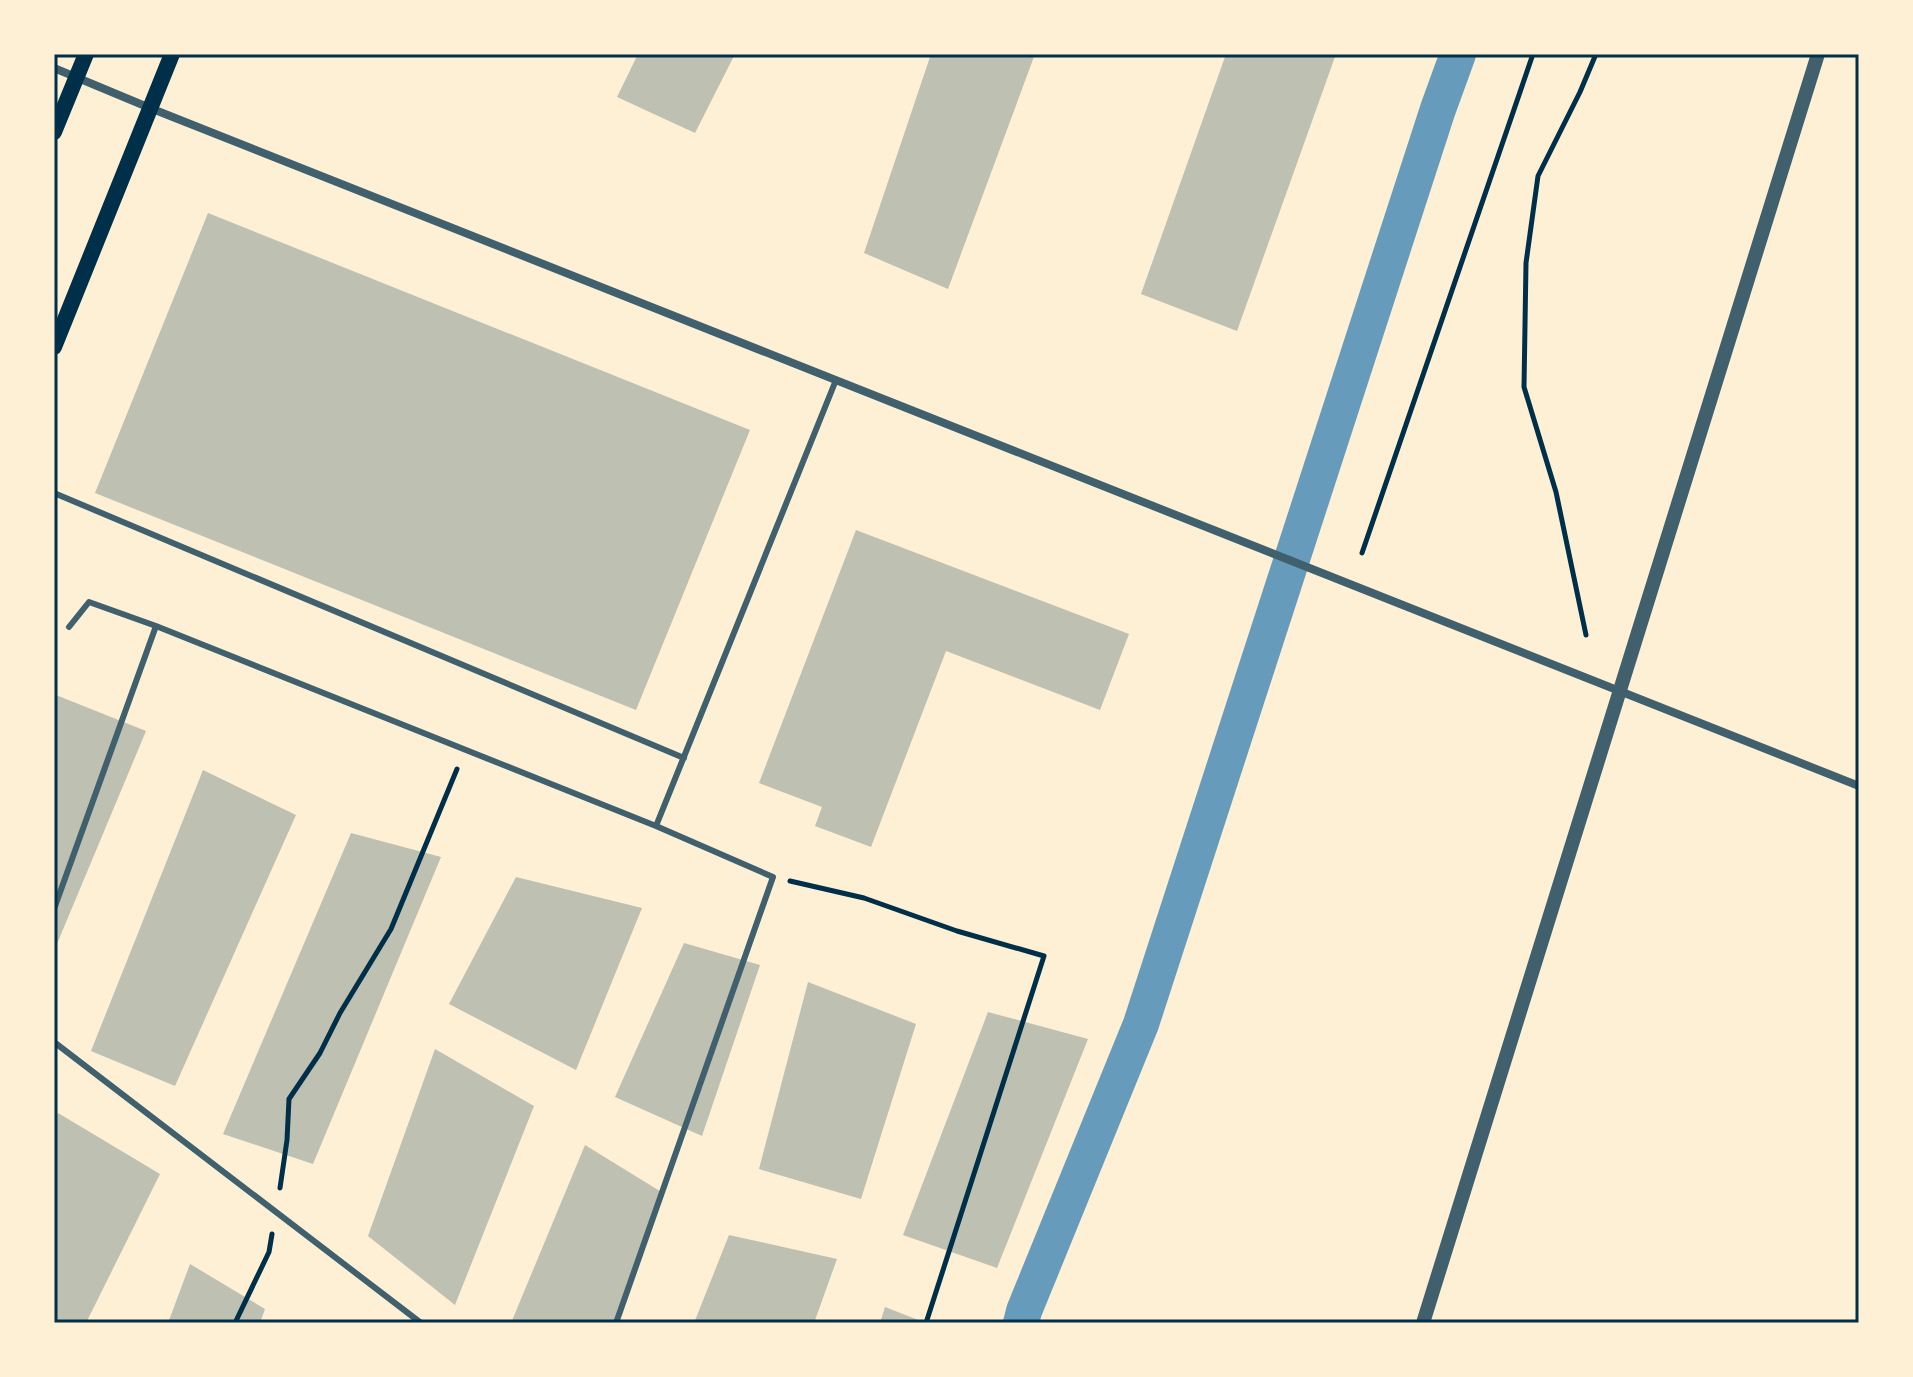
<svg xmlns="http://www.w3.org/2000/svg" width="1913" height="1377" viewBox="0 0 1913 1377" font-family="Cabin,sans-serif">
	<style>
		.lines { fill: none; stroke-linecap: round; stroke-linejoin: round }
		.canal { stroke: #669bbc; stroke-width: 36 }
		.building { fill: #bec0b2 }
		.path { stroke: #003049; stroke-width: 5 }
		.service { stroke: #3f606c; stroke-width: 6 }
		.minor { stroke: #3f606c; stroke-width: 8 }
		.tertiary { stroke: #3f606c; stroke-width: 14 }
		.secondary { stroke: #003049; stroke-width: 16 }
		.neatline { fill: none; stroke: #003049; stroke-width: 3 }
	</style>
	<rect width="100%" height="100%" fill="#fdf0d5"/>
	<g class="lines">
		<path class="canal" d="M 1021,1323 L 1024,1311 L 1141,1024 L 1438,109 L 1458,54"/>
	</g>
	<path class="building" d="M 638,54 L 735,54 L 695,133 L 617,97 Z
		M 931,54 L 1035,54 L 948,289 L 864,253 Z
		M 1226,54 L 1336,54 L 1237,331 L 1141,294 Z
		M 208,213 L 750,430 L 636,710 L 95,493 Z
		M 856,530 L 1129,634 L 1100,710 L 946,651 L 871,847 L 815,826 L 822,807 L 759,783 Z
		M 56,695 L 146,731 L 54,951 L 54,699 Z
		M 203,770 L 296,815 L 175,1086 L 91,1051 Z
		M 351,833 L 441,857 L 313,1164 L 223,1134 Z
		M 516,877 L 642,908 L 576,1070 L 449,1004 Z
		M 684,943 L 760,965 L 702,1136 L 615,1097 Z
		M 808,982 L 916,1024 L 861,1199 L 759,1169 Z
		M 988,1012 L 1088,1039 L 997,1268 L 903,1235 Z
		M 435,1049 L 534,1106 L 455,1305 L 368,1236 Z
		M 58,1113 L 160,1174 L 86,1323 L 54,1323 L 54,1122 Z
		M 585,1145 L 663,1193 L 617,1323 L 511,1323 Z
		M 729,1235 L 837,1259 L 814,1323 L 694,1323 Z
		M 190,1264 L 265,1309 L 260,1323 L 168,1323 Z
		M 885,1307 L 926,1323 L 880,1323 Z"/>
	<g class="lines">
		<path class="path" d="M 1362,553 L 1533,54
			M 1586,635 L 1556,492 L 1524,387 L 1526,263 L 1538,176 L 1580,92 L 1596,54
			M 790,881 L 864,898 L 957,931 L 1044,956 L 926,1323
			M 280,1188 L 287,1140 L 289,1099 L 320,1053 L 340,1013 L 391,929 L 457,769
			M 235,1323 L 269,1252 L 272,1234"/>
		<path class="service" d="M 54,493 L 684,758
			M 69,627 L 89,602 L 156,626
			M 54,909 L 156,626 L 656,826 L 836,380
			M 54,1042 L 421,1323
			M 616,1323 L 773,877 L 656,826"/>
		<path class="minor" d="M 54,68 L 150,108 L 1859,786"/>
		<path class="tertiary" d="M 1423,1323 L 1818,54"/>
		<path class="secondary" d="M 54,132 L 86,54
			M 54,347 L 172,54"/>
	</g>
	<rect width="1913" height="1377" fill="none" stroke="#fdf0d5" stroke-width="112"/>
	<rect x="56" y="56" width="1801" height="1265" class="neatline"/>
</svg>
